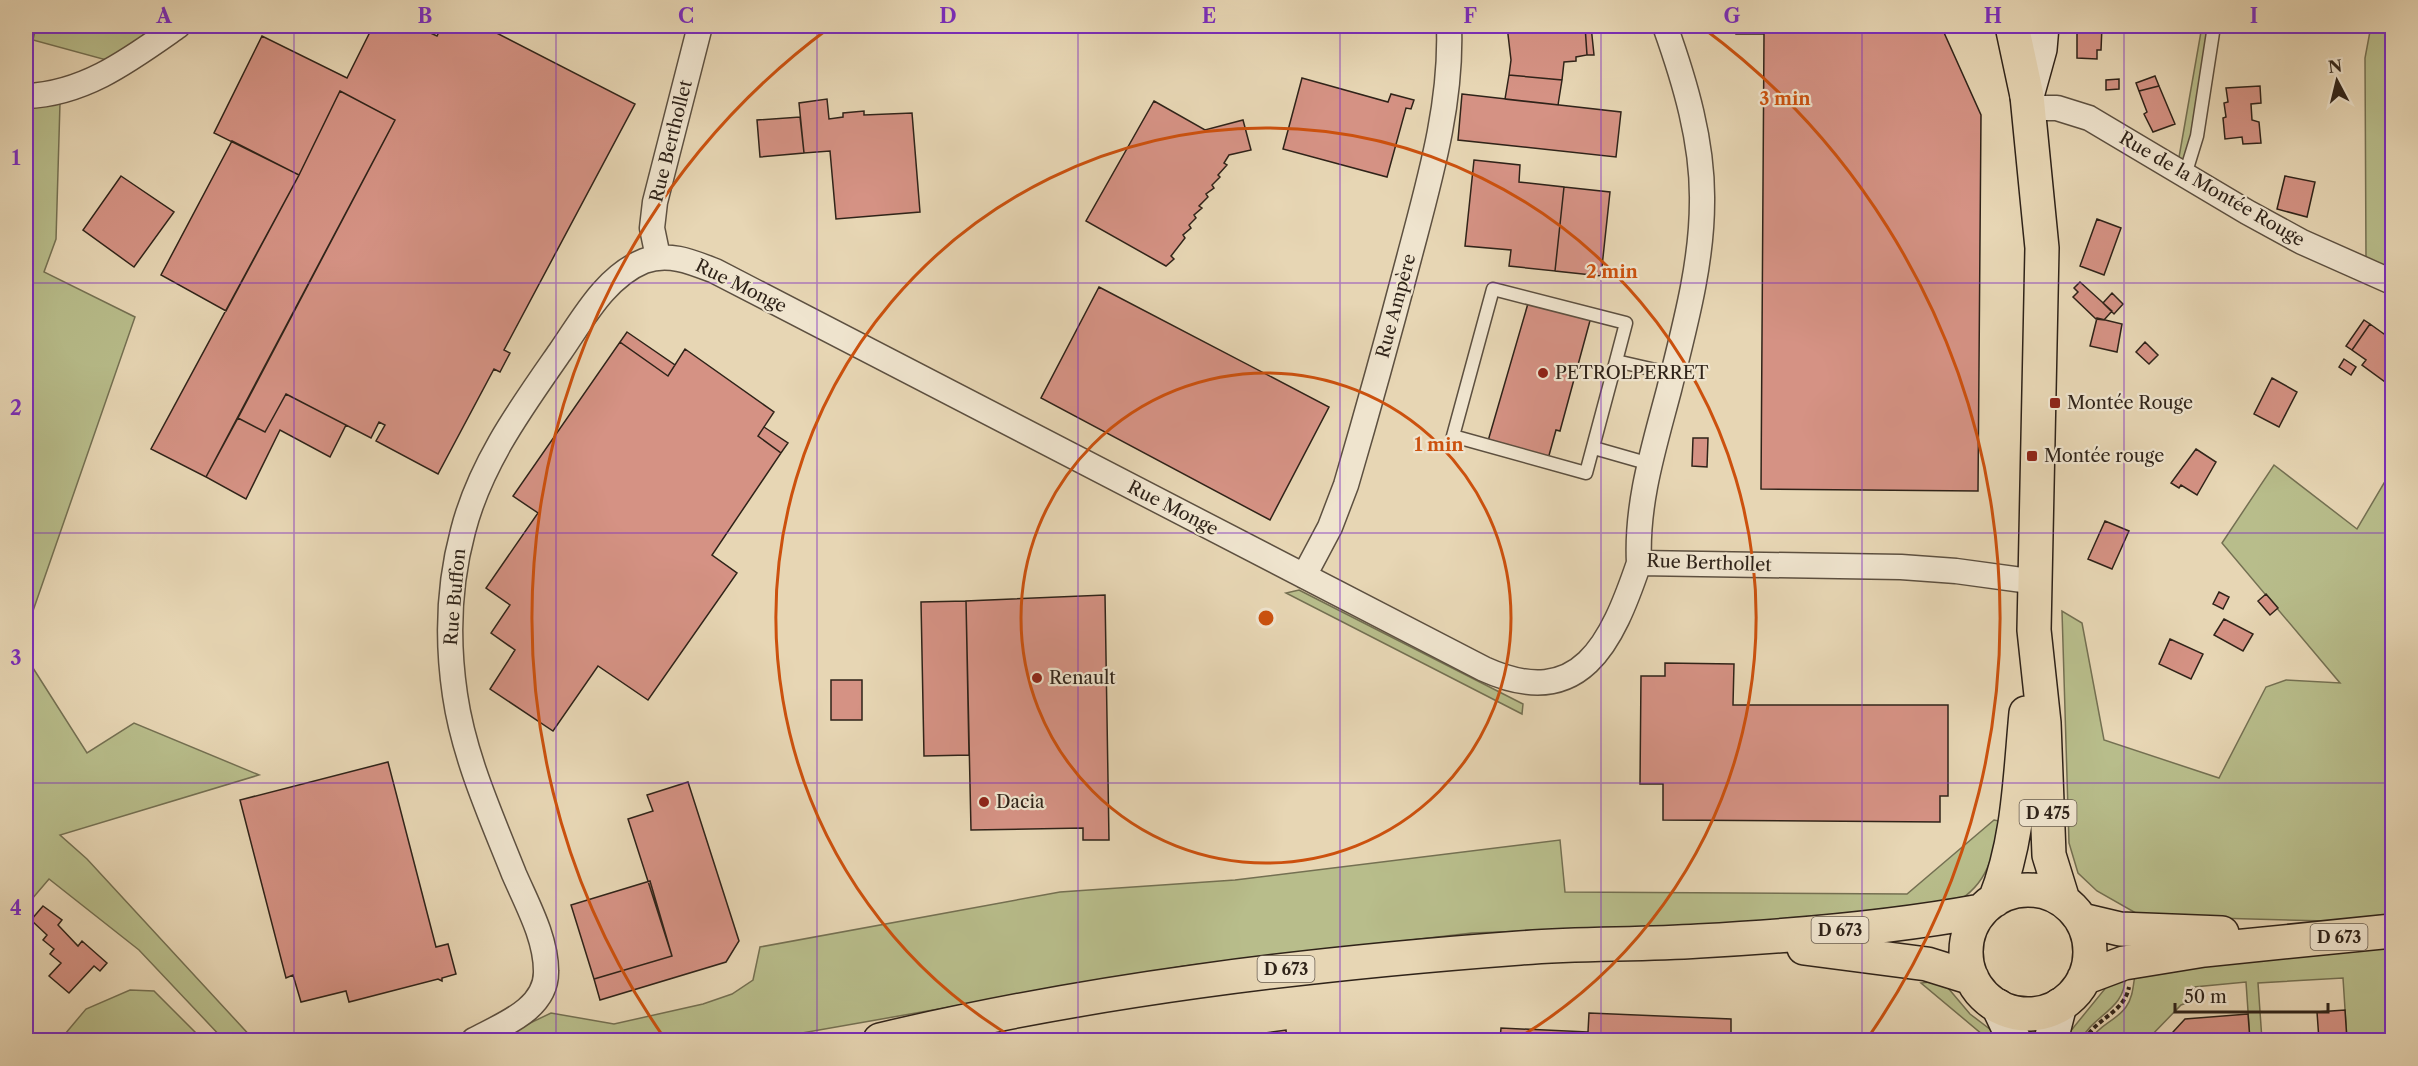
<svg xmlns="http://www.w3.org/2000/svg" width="2418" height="1066" viewBox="0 0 2418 1066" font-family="'Libre Caslon Text',serif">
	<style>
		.green { fill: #b8bd8b; stroke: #747052; stroke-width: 1.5 }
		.building { fill: #d59284; stroke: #2f2319; stroke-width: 1.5 }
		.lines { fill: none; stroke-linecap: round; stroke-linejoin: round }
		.lane-casing { stroke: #5d5040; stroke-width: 15 }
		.street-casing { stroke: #5d5040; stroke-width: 27 }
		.secondary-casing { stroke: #2f2319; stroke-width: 36 }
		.primary-casing { stroke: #2f2319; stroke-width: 36 }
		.path { stroke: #2f2319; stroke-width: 4; stroke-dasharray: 4.5 3; stroke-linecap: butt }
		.lane { stroke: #efe4ce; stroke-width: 12 }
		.street { stroke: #efe4ce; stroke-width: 24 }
		.secondary { stroke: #efe4ce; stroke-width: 33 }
		.primary { stroke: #e7d6b4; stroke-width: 33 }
		.grid { fill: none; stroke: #7b2cbf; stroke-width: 1.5; stroke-opacity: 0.55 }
		.ring { fill: none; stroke: #cc510e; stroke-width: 3 }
		.poi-dot { fill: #8f2418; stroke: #efe4ce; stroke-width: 2 }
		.labels { text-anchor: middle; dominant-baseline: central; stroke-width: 4.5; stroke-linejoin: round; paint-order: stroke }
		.shield { fill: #efe4ce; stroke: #695d4f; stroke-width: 1.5 }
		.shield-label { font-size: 16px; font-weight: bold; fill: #2f2319 }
		.street-label { font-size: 18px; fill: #2f2319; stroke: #efe4ce }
		.poi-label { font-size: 18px; fill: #2f2319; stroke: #efe4ce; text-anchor: start }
		.centre { fill: #cc510e; stroke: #efe4ce; stroke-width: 3 }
		.ring-label { font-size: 18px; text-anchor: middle; font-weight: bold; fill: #cc510e; stroke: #efe4ce; stroke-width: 4.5; stroke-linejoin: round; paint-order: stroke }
		.neatline { fill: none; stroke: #7b2cbf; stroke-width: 2 }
		.grid-label { font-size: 20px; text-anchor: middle; font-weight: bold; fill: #7b2cbf }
	</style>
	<rect width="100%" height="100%" fill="#e7d6b4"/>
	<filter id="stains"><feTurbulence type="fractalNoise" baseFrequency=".00333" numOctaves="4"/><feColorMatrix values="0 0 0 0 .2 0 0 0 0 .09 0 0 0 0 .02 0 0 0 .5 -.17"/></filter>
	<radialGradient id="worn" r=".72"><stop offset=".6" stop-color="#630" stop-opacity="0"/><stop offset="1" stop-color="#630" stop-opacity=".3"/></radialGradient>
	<path class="green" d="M 36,26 L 155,26 L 110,61 L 33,40 Z
		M 2202,26 L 2210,26 L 2191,135 L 2184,160 L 2178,163 Z
		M 2371,26 L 2392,26 L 2392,270 L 2366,259 L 2365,58 Z
		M 60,103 L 56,239 L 44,272 L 135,317 L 26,631 L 26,108 Z
		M 2274,465 L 2357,529 L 2384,483 L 2392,488 L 2392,914 L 2327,921 L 2141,916 L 2097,891 L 2078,873 L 2069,843 L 2062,611 L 2082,623 L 2104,740 L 2219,778 L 2266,687 L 2286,680 L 2340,683 L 2222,543 Z
		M 1299,590 L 1523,704 L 1522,714 L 1286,593 Z
		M 26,657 L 87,753 L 134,723 L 259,775 L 60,835 L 87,859 L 254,1040 L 224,1040 L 139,950 L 49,879 L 26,906 Z
		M 1994,820 L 1999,821 C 1993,857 1988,884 1955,903 L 1728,924 L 1472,933 L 1184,966 L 762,1040 L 495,1040 L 551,1013 L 614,1024 L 703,1004 L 732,994 L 753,980 L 760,947 L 1060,892 L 1235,880 L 1560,840 L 1565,892 L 1907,894 Z
		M 2392,943 L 2392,1040 L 2347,1040 L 2343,978 L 2258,983 L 2262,1040 L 2250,1040 L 2246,982 L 2194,987 L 2195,1000 L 2181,1005 L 2147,1040 L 2090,1040 C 2100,1024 2116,1021 2126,1007 C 2134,996 2133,982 2136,970 Z
		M 2125,977 C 2126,1009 2093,1015 2081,1040 L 2067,1040 L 2069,1033 L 2108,985 Z
		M 1930,982 L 1948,988 L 1970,1014 L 1991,1030 L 1999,1040 L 1989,1040 L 1921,983 Z
		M 130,990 L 154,991 L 203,1040 L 60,1040 L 86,1009 Z"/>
	<path class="building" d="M 373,26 L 415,26 L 437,36 L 442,26 L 483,26 L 635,104 L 504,350 L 510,353 L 500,372 L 494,369 L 438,474 L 376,441 L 385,425 L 379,422 L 371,438 L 286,394 L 265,432 L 238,418 L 395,120 L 340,91 L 299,175 L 214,133 L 262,36 L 347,78 Z
		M 1507,26 L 1585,26 L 1587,55 L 1576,57 L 1576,61 L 1564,62 L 1562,80 L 1509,75 L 1511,60 Z
		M 1585,26 L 1591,26 L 1594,55 L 1587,55 Z
		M 1736,26 L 1941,26 L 1981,115 L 1978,491 L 1761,489 L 1764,34 L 1736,34 Z
		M 2077,26 L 2102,26 L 2101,50 L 2097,50 L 2097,59 L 2077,58 Z
		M 1509,75 L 1562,80 L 1558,105 L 1505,99 Z
		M 2155,76 L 2159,86 L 2139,91 L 2136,83 Z
		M 1302,78 L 1388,102 L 1391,94 L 1414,100 L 1411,109 L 1406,108 L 1387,177 L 1283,149 Z
		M 2119,79 L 2119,89 L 2106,90 L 2106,80 Z
		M 2159,86 L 2175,124 L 2153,132 L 2144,114 L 2147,112 L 2139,91 Z
		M 2260,86 L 2261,103 L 2251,104 L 2252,120 L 2259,122 L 2261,143 L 2243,144 L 2242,137 L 2225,139 L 2223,118 L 2226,117 L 2224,103 L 2228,102 L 2226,88 Z
		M 340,91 L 395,120 L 206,477 L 151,449 L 299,175 Z
		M 1462,94 L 1621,112 L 1616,157 L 1458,140 Z
		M 827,99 L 829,119 L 843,117 L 843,113 L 864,111 L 864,115 L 912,113 L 920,212 L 836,219 L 830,151 L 804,153 L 799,103 Z
		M 1154,101 L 1205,130 L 1243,120 L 1251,150 L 1229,155 L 1224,163 L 1227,165 L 1218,175 L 1220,177 L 1212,185 L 1214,188 L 1206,194 L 1208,197 L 1199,206 L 1202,208 L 1194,215 L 1196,218 L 1189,225 L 1191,228 L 1183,235 L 1185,238 L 1171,256 L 1174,259 L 1166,266 L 1086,221 Z
		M 800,117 L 804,153 L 760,157 L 757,120 Z
		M 232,141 L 299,175 L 226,311 L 161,275 Z
		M 1474,160 L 1520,165 L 1519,182 L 1564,187 L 1555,271 L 1509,266 L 1511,250 L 1465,246 Z
		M 121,176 L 174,212 L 134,267 L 83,230 Z
		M 2285,176 L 2315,182 L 2307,217 L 2277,209 Z
		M 1564,187 L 1610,192 L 1601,276 L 1555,271 Z
		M 2097,219 L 2121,228 L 2104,275 L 2080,266 Z
		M 2080,282 L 2112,311 L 2104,320 L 2096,319 L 2073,297 L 2078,292 L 2074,288 Z
		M 1099,287 L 1329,407 L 1270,520 L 1041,398 Z
		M 2112,293 L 2123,304 L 2114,314 L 2103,303 Z
		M 1529,300 L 1591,317 L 1560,431 L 1556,430 L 1548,459 L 1488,441 Z
		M 2097,318 L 2122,324 L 2117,352 L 2090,346 Z
		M 2364,320 L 2370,324 L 2352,350 L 2346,346 Z
		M 2392,322 L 2392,387 L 2362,365 L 2366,360 L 2352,350 L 2370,324 L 2384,334 Z
		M 627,332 L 675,365 L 668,376 L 620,342 Z
		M 620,342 L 668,376 L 685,349 L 774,412 L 758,436 L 781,453 L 712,555 L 737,573 L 648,700 L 598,666 L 553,731 L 490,689 L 515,650 L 491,633 L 510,605 L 486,588 L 538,513 L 513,496 Z
		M 2145,342 L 2158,355 L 2149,364 L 2136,352 Z
		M 2344,359 L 2356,367 L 2351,375 L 2339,367 Z
		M 2272,378 L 2297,392 L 2279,427 L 2254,414 Z
		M 286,394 L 346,425 L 330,457 L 280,430 L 246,499 L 206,477 L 238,418 L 265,432 Z
		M 764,427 L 788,443 L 781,453 L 758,436 Z
		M 1693,438 L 1708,438 L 1707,467 L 1692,466 Z
		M 2196,449 L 2216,462 L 2197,495 L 2181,485 L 2179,488 L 2171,483 Z
		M 2105,521 L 2129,531 L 2112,569 L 2088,559 Z
		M 2219,592 L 2229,597 L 2223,609 L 2213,604 Z
		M 2266,594 L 2278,608 L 2270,615 L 2258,601 Z
		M 1105,595 L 1109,840 L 1083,840 L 1083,828 L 971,830 L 966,601 Z
		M 966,601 L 969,755 L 924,756 L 921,602 Z
		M 2224,619 L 2253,634 L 2243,651 L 2214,635 Z
		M 2170,639 L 2203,654 L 2191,679 L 2159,664 Z
		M 1665,663 L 1734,664 L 1733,705 L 1948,705 L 1948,796 L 1940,796 L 1940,822 L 1663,820 L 1663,784 L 1640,784 L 1641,676 L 1665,676 Z
		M 831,680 L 862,680 L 862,720 L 831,720 Z
		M 388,762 L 436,947 L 448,944 L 456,974 L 442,978 L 442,981 L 438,979 L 349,1002 L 346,991 L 301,1002 L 293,975 L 286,978 L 240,800 Z
		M 688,782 L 739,941 L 726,962 L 600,1000 L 594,979 L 672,956 L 628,819 L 653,811 L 647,795 Z
		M 650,881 L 672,956 L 594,979 L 571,905 Z
		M 43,906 L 62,920 L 58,925 L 78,946 L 82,941 L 107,963 L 100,971 L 94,966 L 69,993 L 49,976 L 61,963 L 50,954 L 54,949 L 43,940 L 47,935 L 31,920 Z
		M 2345,1010 L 2347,1040 L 2319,1040 L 2317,1012 Z
		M 1589,1013 L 1731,1019 L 1731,1040 L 1500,1040 L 1501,1028 L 1588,1032 Z
		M 2248,1014 L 2250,1040 L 2174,1040 L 2173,1032 L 2185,1019 Z
		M 1286,1030 L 1287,1040 L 1216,1040 Z"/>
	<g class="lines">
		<defs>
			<path id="lane" d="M 2185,175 L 2197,136 L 2214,26
				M 1616,361 L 1586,473 L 1453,436 L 1493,289 L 1626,323 L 1616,361 L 1673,374
				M 1594,448 L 1650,464"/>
			<path id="street" d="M 1665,26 C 1685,82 1703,142 1702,202 C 1702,265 1684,329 1669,390 C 1654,447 1636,503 1639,563 L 1901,567 L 1956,571 L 2036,582
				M 26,96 C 85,94 131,59 178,26
				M 2029,108 L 2057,108 L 2089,118 L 2247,212 L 2302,242 L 2392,282
				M 658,257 L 652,228 L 655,202 L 700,26
				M 1304,576 L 1330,527 L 1346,485 C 1368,410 1389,334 1409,258 C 1429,182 1452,105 1449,26
				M 474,1040 C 502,1025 547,1009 546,971 C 546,938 527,904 514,874 C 491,816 464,757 455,695 C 447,641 449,583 463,531 C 480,464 521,408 560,352 C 583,319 605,277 644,261 C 669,252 692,262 715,271 L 1484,669 C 1581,713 1612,642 1639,563"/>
			<path id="secondary" d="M 2027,96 L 2040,49 L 2042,26
				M 1998,1006 L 2014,1040
				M 2051,1040 L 2060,1005"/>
			<path id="primary" d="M 2012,26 L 2027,96 L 2042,248 L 2034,630 L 2044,723 L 2049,855 L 2063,900
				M1966 952a62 62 0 1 1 124 0a62 62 0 1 1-124 0Z
				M 1995,900 C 2019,840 2020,776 2026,713
				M 2082,920 L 2120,929 L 2222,933
				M 1804,948 L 1927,964 L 1972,978
				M 2084,978 L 2124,963 L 2204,950 L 2392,931
				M 880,1040 C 1090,990 1305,964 1520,948 C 1579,943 1639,945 1699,941 C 1793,936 1889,928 1981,911"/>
		</defs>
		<use href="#lane" class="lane-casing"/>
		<use href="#street" class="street-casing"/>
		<use href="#secondary" class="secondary-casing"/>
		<use href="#primary" class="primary-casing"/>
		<path class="path" d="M 2085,1040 C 2096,1018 2124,1013 2129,987"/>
		<use href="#lane" class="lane"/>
		<use href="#street" class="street"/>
		<use href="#secondary" class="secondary"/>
		<use href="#primary" class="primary"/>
	</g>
	<path class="grid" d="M 294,26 L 294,1040M 556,26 L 556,1040M 817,26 L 817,1040M 1078,26 L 1078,1040M 1340,26 L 1340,1040M 1601,26 L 1601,1040M 1862,26 L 1862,1040M 2124,26 L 2124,1040M 26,283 L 2392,283M 26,533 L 2392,533M 26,783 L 2392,783"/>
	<g class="ring">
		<circle cx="1266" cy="618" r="245"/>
		<path d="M1017 1040A490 490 0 1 1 1515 1040"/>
		<path d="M665 1039A734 734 0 0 1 829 28M1703 28A734 734 0 0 1 1867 1039"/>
	</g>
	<g class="poi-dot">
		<circle cx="1543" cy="373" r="6"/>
		<rect x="2049" y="397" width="12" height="12" rx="3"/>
		<rect x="2026" y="450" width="12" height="12" rx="3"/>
		<circle cx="1037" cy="678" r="6"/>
		<circle cx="984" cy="802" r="6"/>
	</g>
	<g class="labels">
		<g class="shield">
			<rect x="2019.5" y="800" width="57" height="26" rx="4.5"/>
			<rect x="1811.5" y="917" width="57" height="26" rx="4.5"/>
			<rect x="2310.5" y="924" width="57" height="26" rx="4.5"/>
			<rect x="1257.5" y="956" width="57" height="26" rx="4.5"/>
		</g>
		<g class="shield-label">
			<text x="2048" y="813">D 475</text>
			<text x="1840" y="930">D 673</text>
			<text x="2339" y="937">D 673</text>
			<text x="1286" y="969">D 673</text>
		</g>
		<g class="street-label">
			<text transform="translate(671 141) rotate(-76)">Rue Berthollet</text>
			<text transform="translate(2212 189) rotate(30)">Rue de la Montée Rouge</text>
			<text transform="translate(741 286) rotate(26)">Rue Monge</text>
			<text transform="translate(1396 306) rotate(-75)">Rue Ampère</text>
			<text transform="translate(1173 508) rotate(27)">Rue Monge</text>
			<text transform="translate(1709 563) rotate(2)">Rue Berthollet</text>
			<text transform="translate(455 597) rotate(-85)">Rue Buffon</text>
		</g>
		<g class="poi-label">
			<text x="1555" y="373">PETROLPERRET</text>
			<text x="2067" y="403">Montée Rouge</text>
			<text x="2044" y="456">Montée rouge</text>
			<text x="1049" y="678">Renault</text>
			<text x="996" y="802">Dacia</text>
		</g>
	</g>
	<circle cx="1266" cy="618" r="9" class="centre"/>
	<g class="ring-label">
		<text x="1785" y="105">3 min</text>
		<text x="1612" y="278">2 min</text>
		<text x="1439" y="451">1 min</text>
	</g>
	<rect width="2418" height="1066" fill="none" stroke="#e7d6b4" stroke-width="66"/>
	<g transform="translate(2337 81) rotate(353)" stroke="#efe4ce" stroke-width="4.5" paint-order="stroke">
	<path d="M0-4.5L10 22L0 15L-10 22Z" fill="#2f2319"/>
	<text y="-9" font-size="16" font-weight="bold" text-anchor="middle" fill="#2f2319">N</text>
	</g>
	<path d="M2175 1003v9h153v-9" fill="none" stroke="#2f2319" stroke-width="3"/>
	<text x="2184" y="1003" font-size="18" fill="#2f2319" stroke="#efe4ce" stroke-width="4.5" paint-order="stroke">50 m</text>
	<rect x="33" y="33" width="2352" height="1000" class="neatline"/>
	<g class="grid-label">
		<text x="164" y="23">A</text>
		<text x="425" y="23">B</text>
		<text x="686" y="23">C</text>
		<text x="948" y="23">D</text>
		<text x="1209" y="23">E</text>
		<text x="1470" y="23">F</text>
		<text x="1732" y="23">G</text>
		<text x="1993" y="23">H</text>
		<text x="2254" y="23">I</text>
		<text x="16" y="165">1</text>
		<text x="16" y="415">2</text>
		<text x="16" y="665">3</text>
		<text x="16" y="915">4</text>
	</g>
	<rect width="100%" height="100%" filter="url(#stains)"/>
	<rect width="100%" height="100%" fill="url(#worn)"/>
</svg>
